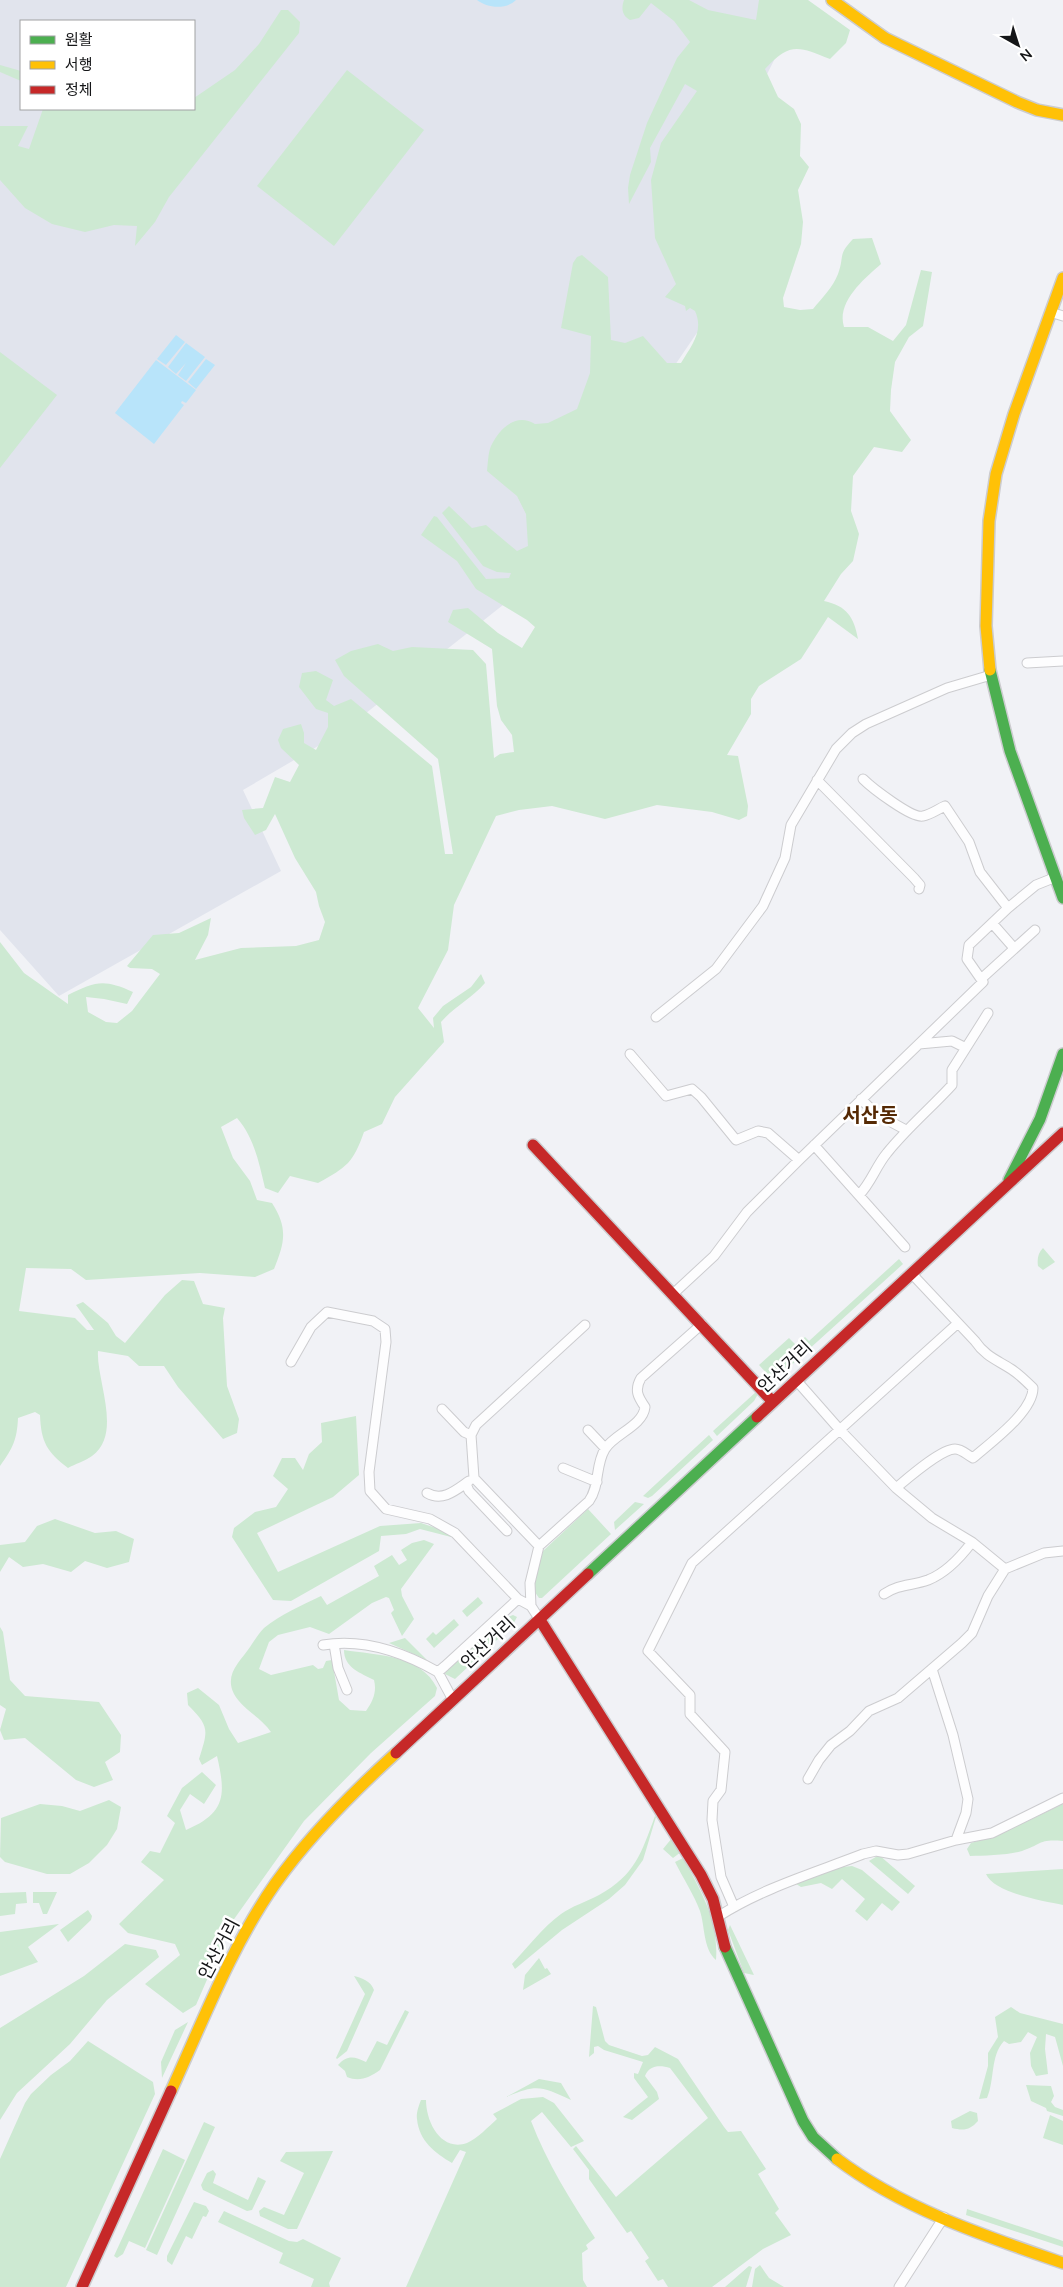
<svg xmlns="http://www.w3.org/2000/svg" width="1063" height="2287" viewBox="0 0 1063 2287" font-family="'Nunito Sans','Noto Sans KR',sans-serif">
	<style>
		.built { fill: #e1e4ed; fill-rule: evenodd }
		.green { fill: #cde9d2 }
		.water { fill: #b8e4fa }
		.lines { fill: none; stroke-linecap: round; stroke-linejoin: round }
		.street-casing { stroke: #cccccf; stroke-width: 11 }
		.fast-casing { stroke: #cccccf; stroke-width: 14 }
		.slow-casing { stroke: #cccccf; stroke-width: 14 }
		.jam-casing { stroke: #cccccf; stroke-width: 14 }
		.street { stroke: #fdfdfe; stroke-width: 9 }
		.fast { stroke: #4caf50; stroke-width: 11 }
		.slow { stroke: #ffc107; stroke-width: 11 }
		.jam { stroke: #c62828; stroke-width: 11 }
		.labels { text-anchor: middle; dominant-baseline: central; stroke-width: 5; stroke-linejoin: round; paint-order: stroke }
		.street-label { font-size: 18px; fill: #151618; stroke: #fff }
		.quarter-label { font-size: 20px; font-weight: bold; fill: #552904; stroke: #fff }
	</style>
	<rect width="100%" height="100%" fill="#f1f2f6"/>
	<path class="built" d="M 0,0 L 794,0 L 799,11 L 760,88 L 707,318 L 522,590 L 342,732 L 243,790 L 281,871 L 59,996 L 0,930 ZM 21,21 L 194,21 L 194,109 L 21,109 Z"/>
	<path class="green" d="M 624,0 L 689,0 L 708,10 L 756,20 L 759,0 L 808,0 L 850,30 L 846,43 L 830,59 C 798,46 790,42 765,69 L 778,97 L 794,109 L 801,124 L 800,156 L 809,167 L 798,190 L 803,222 L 801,244 L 783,298 L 784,307 L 800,310 L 813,309 C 822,298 833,287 838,274 C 845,255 837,256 853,239 L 872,238 L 881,264 C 865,278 836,302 844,327 L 868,327 L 893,341 L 906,325 L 921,270 L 932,272 L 923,326 L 909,337 L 895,362 L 891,390 L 890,411 L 911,440 L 902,452 L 874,447 L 853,476 L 851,511 L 859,534 L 853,561 L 841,574 L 824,601 C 847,606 854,617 858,639 L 828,617 L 801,659 L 759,686 L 751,699 L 751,714 L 727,755 L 738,756 L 748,806 L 747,816 L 739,820 L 712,812 L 657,805 L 605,819 L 552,806 L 519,810 L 496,816 L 454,905 L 448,950 L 418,1008 L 434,1028 L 433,1018 L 443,1006 L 471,987 L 481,974 L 485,983 C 471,999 455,1006 441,1022 L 444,1042 L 395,1097 L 382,1124 L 364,1132 C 353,1163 347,1167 318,1183 L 290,1176 L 278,1193 L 265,1188 C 259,1163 254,1137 237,1118 L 221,1127 L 233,1158 L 250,1181 L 257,1200 L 272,1203 C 288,1228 285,1242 274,1269 L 255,1277 L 200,1273 L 86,1280 L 71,1269 L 26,1268 L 19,1311 L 75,1318 L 87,1330 L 94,1330 L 76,1305 L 83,1302 L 108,1323 L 116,1336 L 125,1343 L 165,1295 L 182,1280 L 194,1281 L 203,1304 L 225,1308 L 223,1318 L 227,1386 L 239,1419 L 237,1433 L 223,1439 L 178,1387 L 164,1366 L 139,1366 L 128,1356 L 98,1351 C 96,1380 123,1434 92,1456 C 85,1461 75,1464 68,1468 C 47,1452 41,1442 40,1415 L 35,1412 L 18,1418 C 17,1440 13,1448 0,1466 L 0,942 L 24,973 L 68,1004 L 68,995 C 96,981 104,979 133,992 L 127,1004 L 104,999 L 86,997 L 88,1012 L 106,1022 L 117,1023 L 132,1011 L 160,974 L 152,969 L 130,968 L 127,966 L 153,935 L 179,933 L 211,918 L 208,935 L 195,960 L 241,948 L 296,946 L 319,940 L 325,922 L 319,906 L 316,892 L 295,858 L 275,814 L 266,830 L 255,835 L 244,818 L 242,810 L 263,808 L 275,777 L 290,782 L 299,765 L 281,748 L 278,740 L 283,729 L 301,724 L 304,733 L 304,743 L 316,750 L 328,727 L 328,713 L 316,709 L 299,687 L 302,673 L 316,671 L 333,680 L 326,700 L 334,706 L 351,699 L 432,766 L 445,854 L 453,854 L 438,759 L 344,676 L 335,660 L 351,651 L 378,644 L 393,651 L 412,647 L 473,650 L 486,664 L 494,758 L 500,754 L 514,752 L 512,735 L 501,720 L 497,706 L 492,649 L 448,622 L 453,610 L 468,608 L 498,633 L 522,648 L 535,627 L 527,620 L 476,589 L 457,561 L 421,535 L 434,516 L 437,517 L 486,579 L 509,578 L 511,573 L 497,572 L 483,566 L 442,513 L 449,506 L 472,528 L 486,525 L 517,551 L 528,546 L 526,514 L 517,496 L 487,471 C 488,463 488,453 491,446 C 499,429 516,412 535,424 L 548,423 L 577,409 L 590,373 L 591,336 L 561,328 L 573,263 L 577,257 L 582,255 L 608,277 L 611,340 L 625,343 L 643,336 L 667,363 L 681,363 C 692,345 704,331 695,311 L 690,308 L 686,311 L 685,306 L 665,297 L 676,284 L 655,238 L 651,180 L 661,143 L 697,91 L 685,84 L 650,148 L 651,162 L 629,204 L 628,188 L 630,175 L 647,123 L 677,58 L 690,42 L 674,21 L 651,3 L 639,18 L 630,20 C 622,16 621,8 624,0 Z
		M 281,10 L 288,10 L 300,22 L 299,33 L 169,197 L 155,222 L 135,246 L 137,226 L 114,225 L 85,232 L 52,224 L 25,208 L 0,180 L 0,126 L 28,126 L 18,146 L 29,149 L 43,109 L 194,109 L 194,98 L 235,70 L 259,44 Z
		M 0,65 L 21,71 L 21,88 L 21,81 L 0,72 Z
		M 347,70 L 424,130 L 334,246 L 257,186 Z
		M 0,352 L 57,395 L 0,468 Z
		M 1043,1248 L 1055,1262 L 1043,1270 L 1038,1266 C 1037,1259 1038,1253 1043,1248 Z
		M 899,1259 L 903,1264 L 786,1370 L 783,1367 L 771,1378 L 759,1365 L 789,1338 L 796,1345 L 805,1337 L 809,1341 Z
		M 757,1391 L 758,1394 L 754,1401 L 717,1436 L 713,1431 Z
		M 356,1416 L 359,1475 L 333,1497 L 257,1533 L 278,1572 L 380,1526 L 421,1523 L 442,1530 L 455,1538 L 420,1529 L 406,1534 L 381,1536 L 379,1551 L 291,1601 L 273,1600 L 232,1537 L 234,1528 L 255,1512 L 276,1507 L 288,1489 L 273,1476 L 282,1458 L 295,1458 L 303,1470 L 309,1454 L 322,1442 L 321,1423 Z
		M 709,1435 L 713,1440 L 652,1496 L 648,1498 L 643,1496 Z
		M 635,1502 L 644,1504 L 615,1530 L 614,1522 Z
		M 588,1509 L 611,1534 L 542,1598 L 539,1598 L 532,1588 L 543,1551 Z
		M 55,1519 L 95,1533 L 116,1531 L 134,1539 L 129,1562 L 107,1568 L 85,1561 L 71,1572 L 43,1564 L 23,1567 L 9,1557 L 0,1572 L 0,1545 L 25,1542 L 37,1526 Z
		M 424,1540 L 434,1544 L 401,1589 L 402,1596 L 414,1619 L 402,1636 L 391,1613 L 394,1610 L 389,1598 L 386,1597 L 372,1603 L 329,1634 L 310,1627 L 278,1635 L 269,1642 L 259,1669 L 271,1675 L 313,1665 L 318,1669 L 323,1668 L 326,1661 L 332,1660 L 339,1700 L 350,1710 L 366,1711 C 373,1701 377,1692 374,1680 C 361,1673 344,1668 344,1650 C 377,1655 421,1655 437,1688 L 435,1696 L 371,1753 L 304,1821 L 232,1922 L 196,2005 L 183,2013 L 145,1984 L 180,1955 L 175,1944 L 128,1933 L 119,1924 L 164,1880 L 141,1862 L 150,1851 L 160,1853 L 175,1823 L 167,1816 L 182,1788 L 202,1772 L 216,1785 L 204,1804 L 190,1794 L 180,1810 L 186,1830 C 226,1813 226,1795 217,1756 L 202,1765 L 199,1759 C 208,1730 210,1727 188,1705 L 187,1693 L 198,1688 L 219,1705 L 229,1729 L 238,1743 L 271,1732 C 261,1717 243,1710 234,1694 C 224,1674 240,1662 250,1647 C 255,1640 258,1634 264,1628 C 280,1615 302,1605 321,1596 L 327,1605 L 379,1576 L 374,1566 L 392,1555 L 399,1565 L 407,1560 L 401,1550 L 412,1543 Z
		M 478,1597 L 483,1603 L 467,1617 L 462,1611 Z
		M 513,1615 L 517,1617 L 512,1626 L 455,1679 L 445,1674 L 446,1670 L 500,1620 Z
		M 454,1619 L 459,1625 L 434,1648 L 426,1639 L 433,1632 L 436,1635 Z
		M 0,1627 L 3,1632 L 10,1680 L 25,1696 L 99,1702 L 121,1735 L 120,1752 L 105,1762 L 113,1780 L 94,1787 L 76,1780 L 25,1738 L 4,1740 L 0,1730 L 6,1709 L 0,1705 Z
		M 405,1638 L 427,1660 L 389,1643 Z
		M 109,1800 L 121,1807 L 117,1829 L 107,1845 L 89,1863 L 70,1874 L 47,1874 L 5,1862 L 0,1857 L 1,1818 L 40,1804 L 62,1806 L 80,1811 Z
		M 1063,1804 L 1063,1841 C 1038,1839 1043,1844 1022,1851 C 1010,1855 984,1856 970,1856 L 967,1849 L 971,1843 L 1000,1834 Z
		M 655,1816 L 656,1817 L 643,1860 L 625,1885 L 609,1899 L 562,1930 L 515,1969 L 512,1964 C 528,1947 542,1928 561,1914 C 572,1906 586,1902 599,1895 C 635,1875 641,1854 655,1816 Z
		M 672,1838 L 681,1852 L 673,1858 L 663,1849 Z
		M 879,1855 L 915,1886 L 908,1894 L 869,1861 Z
		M 683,1858 C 701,1891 719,1921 716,1960 C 703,1949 705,1926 700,1911 C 694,1895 683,1878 675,1862 Z
		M 852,1866 L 862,1870 L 900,1902 L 892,1911 L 882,1903 L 867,1921 L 855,1911 L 865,1899 L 842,1879 L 832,1889 L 821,1883 L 801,1887 L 796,1884 L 842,1867 Z
		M 1063,1869 L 1063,1905 C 1043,1901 994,1893 986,1874 Z
		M 26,1892 L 27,1903 L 16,1904 L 15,1914 L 0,1916 L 0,1893 Z
		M 33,1892 L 57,1892 L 47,1914 L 43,1914 L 39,1903 L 33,1903 Z
		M 88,1910 L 92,1916 L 91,1920 L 68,1942 L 60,1930 Z
		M 59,1924 L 28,1947 L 38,1962 L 0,1976 L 0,1932 Z
		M 730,1925 L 754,1975 L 744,1973 L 728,1930 Z
		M 125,1944 L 156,1950 L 159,1957 L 107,2000 L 70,2044 L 17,2093 L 0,2120 L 0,2028 L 84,1976 Z
		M 539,1958 L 545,1969 L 547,1968 L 551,1974 L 523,1990 L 525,1975 Z
		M 354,1976 C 362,1978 371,1981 374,1990 L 347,2051 L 337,2059 L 336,2058 L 365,1994 Z
		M 593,2006 L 596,2007 L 605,2041 L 609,2045 L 642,2056 L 648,2055 L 655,2047 L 678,2059 L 724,2127 L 728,2132 L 741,2131 L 766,2169 L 758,2174 L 779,2209 L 775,2213 L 791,2235 L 763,2249 L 712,2287 L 668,2287 L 663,2279 L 658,2281 L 645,2261 L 649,2258 L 631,2231 L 627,2233 L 589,2179 L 589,2170 L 573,2149 L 576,2146 L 616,2197 L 708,2118 L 670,2068 C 660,2065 649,2065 645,2076 L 657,2092 L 659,2099 L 632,2120 L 623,2117 L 648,2097 L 634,2078 L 634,2073 L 638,2074 L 643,2062 L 604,2050 L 598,2046 L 594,2047 L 594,2053 L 589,2057 Z
		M 1011,2007 L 1020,2013 L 1063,2024 L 1063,2066 L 1055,2037 L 1046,2034 L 1045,2049 L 1048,2074 L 1036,2076 L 1031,2066 L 1030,2053 L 1037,2037 L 1028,2032 L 1021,2042 L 1009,2044 L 1004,2041 C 990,2056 995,2080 987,2098 L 979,2099 L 988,2066 L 988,2053 L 998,2037 L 995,2017 Z
		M 405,2010 L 409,2012 L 380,2070 C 369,2078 359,2082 347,2077 L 345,2071 L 338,2065 C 347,2055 354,2056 366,2062 L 377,2041 L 387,2045 Z
		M 188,2022 L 162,2078 L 161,2062 L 175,2030 Z
		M 88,2041 L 153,2082 L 155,2094 L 66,2287 L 0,2287 L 0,2159 L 25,2103 L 31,2094 L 51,2075 L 70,2061 Z
		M 539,2079 L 561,2083 L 571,2100 C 541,2086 537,2084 506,2097 Z
		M 1026,2085 L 1051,2086 L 1054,2096 L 1051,2102 L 1055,2107 L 1063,2110 L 1063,2116 L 1047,2111 L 1046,2108 L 1031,2101 Z
		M 543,2097 L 554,2103 L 584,2141 L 571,2147 L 542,2112 L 531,2121 C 547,2163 571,2201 595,2238 L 586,2245 L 588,2249 L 582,2253 L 583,2280 L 587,2287 L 406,2287 L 466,2152 L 460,2150 L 452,2163 C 435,2153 419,2141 417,2119 C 416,2113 419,2105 421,2100 L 426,2100 C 426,2122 441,2152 467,2143 C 477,2139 489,2126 497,2119 L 493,2114 L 521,2099 Z
		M 970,2111 L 977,2113 L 978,2121 C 970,2130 964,2131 952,2128 L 951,2121 Z
		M 1050,2115 L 1063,2121 L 1063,2145 L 1043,2138 Z
		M 204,2122 L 215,2127 L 157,2255 L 146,2250 Z
		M 163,2149 L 185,2160 L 145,2248 L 129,2241 L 123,2254 L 117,2258 L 114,2256 Z
		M 333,2151 L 297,2229 L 288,2229 L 260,2216 L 259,2211 L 264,2207 L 284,2215 L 304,2173 L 280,2161 L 286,2152 Z
		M 213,2170 L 216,2174 L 213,2183 L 248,2200 L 258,2177 L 266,2181 L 252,2210 L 247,2211 L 203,2190 L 201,2185 L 207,2173 Z
		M 194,2202 L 206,2206 L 209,2211 L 206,2217 L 203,2216 L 192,2239 L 186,2236 L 172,2265 L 167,2261 L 167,2256 Z
		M 967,2209 L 1063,2241 L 1063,2247 L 966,2215 Z
		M 224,2211 L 289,2241 L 297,2242 L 303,2239 L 341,2258 L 329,2283 L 330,2287 L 311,2287 L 314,2279 L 279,2263 L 283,2253 L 218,2222 Z
		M 760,2265 L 769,2278 L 784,2287 L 752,2287 L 755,2269 Z
		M 749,2266 L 752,2267 L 746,2287 L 725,2287 Z"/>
	<path class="water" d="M 477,0 L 516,0 C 506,10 487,8 477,0 Z
		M 176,335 L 185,342 L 166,365 L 157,359 Z
		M 186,343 L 205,357 L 186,381 L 178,375 L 186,363 L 176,374 L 168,367 Z
		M 206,359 L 215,365 L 196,389 L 188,382 Z
		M 156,360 L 196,390 L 186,403 L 182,401 L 181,403 L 184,405 L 154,444 L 115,413 Z"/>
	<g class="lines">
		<defs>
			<path id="street" d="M 1050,312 L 1063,316
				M 1027,663 L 1063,661
				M 863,779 C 871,787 912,819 923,816 C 930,815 938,809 945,806 L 969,842 L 980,872 L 1008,908
				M 817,780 L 914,878 L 920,885 L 919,889
				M 992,923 L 1014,948
				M 981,979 L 1035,930
				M 656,1017 L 716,969 L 763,906 L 785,858 L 791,825 L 836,749 L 852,733 L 866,724 L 947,688 L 991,675
				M 919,1044 L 952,1041 L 966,1048
				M 630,1054 L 666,1096 L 692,1089 L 701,1097 L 736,1140 L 758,1131 L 768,1133 L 799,1160
				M 861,1099 L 876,1114 L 906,1130
				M 814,1145 L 905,1247
				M 859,1195 C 871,1183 876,1166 887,1153 C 907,1128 931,1108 952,1085 L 952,1070 L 988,1013
				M 673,1294 L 714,1256 L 747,1212 L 799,1160 L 983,982 L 967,959 L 969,945 L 1008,908 L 1036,885 L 1056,877
				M 291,1362 L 311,1327 L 327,1312 L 373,1321 L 385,1329 L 386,1342 L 369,1472 L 370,1491 L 386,1509 L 430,1519 L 455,1533 L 518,1599
				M 796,1380 L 840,1430 L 896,1488 L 932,1518 L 972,1542 L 1005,1569 L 1044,1553 L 1063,1551
				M 442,1409 L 464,1432 L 471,1435
				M 588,1430 L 605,1448
				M 563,1468 L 597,1482
				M 466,1484 L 469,1491 L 507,1531
				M 896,1488 C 908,1478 941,1449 955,1449 C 962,1449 967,1455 973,1458 C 990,1443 1033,1412 1033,1388 C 1026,1381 1019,1374 1011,1369 C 997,1360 985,1356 975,1341 L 912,1274
				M 427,1493 C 443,1502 456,1490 469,1481
				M 539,1546 L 474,1478 L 471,1435 L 476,1425 L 585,1325
				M 884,1594 C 899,1584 911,1586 928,1580 C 946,1573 960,1558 972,1542
				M 531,1606 L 530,1583 L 539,1546 L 589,1501 C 600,1486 595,1465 605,1449 C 614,1434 643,1426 645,1407 C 638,1397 634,1390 641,1378 L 702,1324
				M 334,1644 L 338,1668 L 347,1690
				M 323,1645 C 364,1638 403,1652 438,1672
				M 932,1669 L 953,1735 L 968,1799 L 966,1813 L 956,1840
				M 453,1700 L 438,1672 L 445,1666 L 518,1599 L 531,1606 L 540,1620
				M 808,1779 L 819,1760 L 831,1745 L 850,1731 L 869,1711 L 898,1698 L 962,1643 L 972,1633 L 988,1596 L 1005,1569
				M 734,1907 L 721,1877 L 712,1820 L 713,1801 L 721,1790 L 725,1752 L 690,1714 L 690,1695 L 648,1651 L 692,1563 L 958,1323
				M 719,1916 C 763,1888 814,1873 863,1854 L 876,1851 L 898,1855 L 908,1854 L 956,1840 L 992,1833 L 1063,1798
				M 899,2287 L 944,2217"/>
			<path id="fast" d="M 990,670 L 1010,751 L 1063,898
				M 1009,1180 L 1040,1119 L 1063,1054
				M 588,1574 L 757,1417
				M 725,1947 L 803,2121 L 813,2137 L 837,2159"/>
			<path id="slow" d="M 832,0 L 885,38 L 1017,102 L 1037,110 L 1063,115
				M 990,670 L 986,626 L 989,521 L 996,474 L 1014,414 L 1063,278
				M 171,2091 C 203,2021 231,1947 275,1884 C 309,1836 352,1793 396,1753
				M 837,2159 C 903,2209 985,2236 1063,2263"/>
			<path id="jam" d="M 533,1145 L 773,1402
				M 757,1417 L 1063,1133
				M 540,1620 L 701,1875 L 713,1899 L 725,1947
				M 396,1753 L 588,1574
				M 82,2287 L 171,2091"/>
		</defs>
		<use href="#street" class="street-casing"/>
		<use href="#fast" class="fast-casing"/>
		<use href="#slow" class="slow-casing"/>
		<use href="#jam" class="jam-casing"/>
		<use href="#street" class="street"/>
		<use href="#fast" class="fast"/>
		<use href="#slow" class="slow"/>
		<use href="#jam" class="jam"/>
	</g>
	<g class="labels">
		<g class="street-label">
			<text transform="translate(785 1367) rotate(-43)">안산거리</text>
			<text transform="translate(488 1643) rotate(-43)">안산거리</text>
			<text transform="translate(219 1949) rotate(-62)">안산거리</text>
		</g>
		<g class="quarter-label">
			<text x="870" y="1115">서산동</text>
		</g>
	</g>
	<rect x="20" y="20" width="175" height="90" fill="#ffffff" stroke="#a1a2a3"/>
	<rect x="30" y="36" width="25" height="8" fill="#4caf50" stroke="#a1a2a3"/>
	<text x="65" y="45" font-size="15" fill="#151618">원활</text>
	<rect x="30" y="61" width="25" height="8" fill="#ffc107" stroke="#a1a2a3"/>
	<text x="65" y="70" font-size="15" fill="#151618">서행</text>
	<rect x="30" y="86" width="25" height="8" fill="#c62828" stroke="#a1a2a3"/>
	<text x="65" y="95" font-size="15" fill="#151618">정체</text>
	<g transform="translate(1018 45) rotate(141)" stroke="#ffffff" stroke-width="4" paint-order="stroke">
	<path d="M0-4L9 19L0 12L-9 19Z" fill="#151618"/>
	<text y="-8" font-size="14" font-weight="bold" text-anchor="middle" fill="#151618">N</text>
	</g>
</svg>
